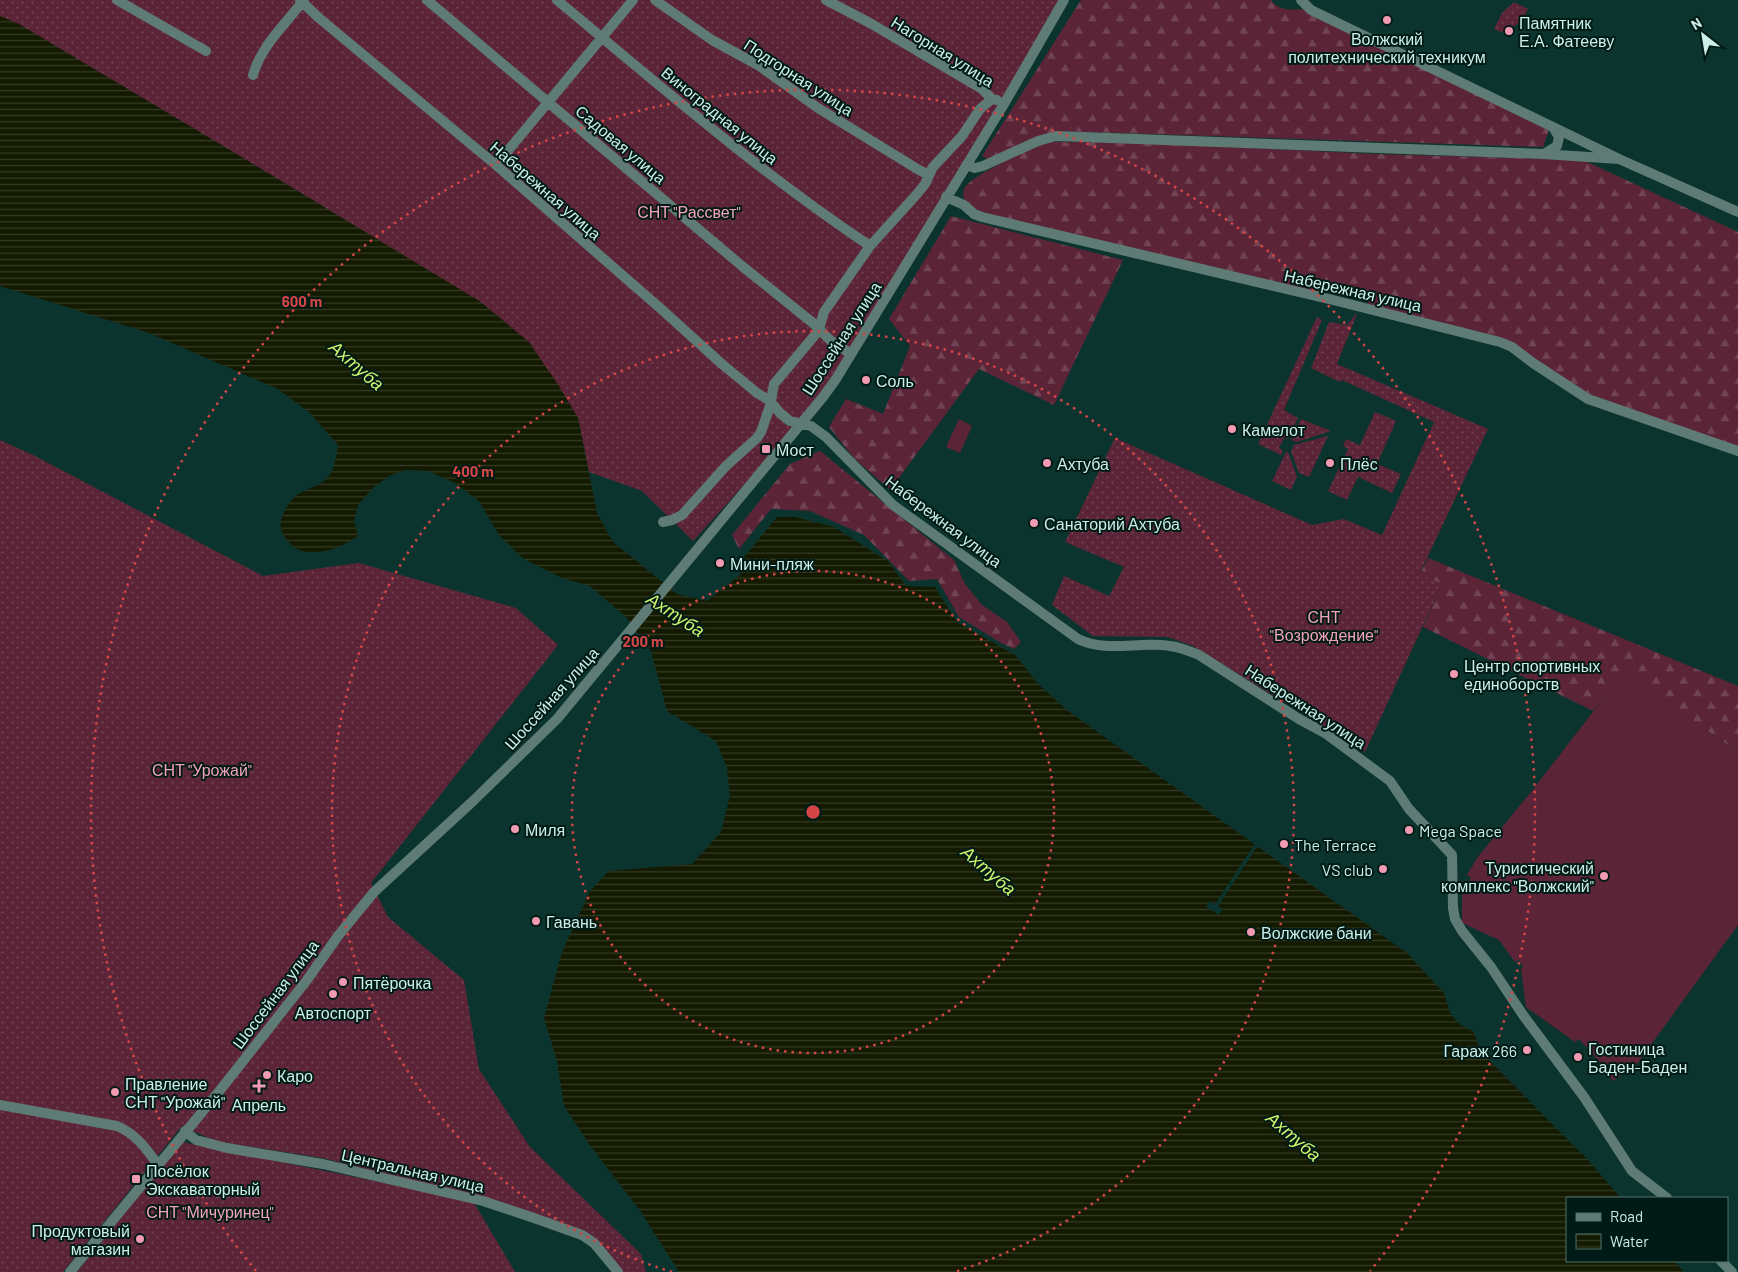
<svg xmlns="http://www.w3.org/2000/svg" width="1738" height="1272" viewBox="0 0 1738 1272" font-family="Barlow,sans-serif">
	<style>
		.grass { fill: url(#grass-dots) }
		.forest { fill: url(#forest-firs) }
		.pitch { fill: #5b2437 }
		.water { fill: url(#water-rules) }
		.pier { fill: #0c342e }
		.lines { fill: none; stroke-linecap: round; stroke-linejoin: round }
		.minor { stroke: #5e7b75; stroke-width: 10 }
		.ring { fill: none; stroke: #d44645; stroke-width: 2.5; stroke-dasharray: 2.5 5 }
		.poi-dot { fill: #f19ab2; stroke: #001b16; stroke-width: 2 }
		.labels { text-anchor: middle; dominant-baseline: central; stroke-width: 4; stroke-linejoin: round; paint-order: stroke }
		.poi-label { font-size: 16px; fill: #ccefe8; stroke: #001b16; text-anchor: start }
		.street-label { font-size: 16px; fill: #ccefe8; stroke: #001b16 }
		.park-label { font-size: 16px; fill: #f3a3b9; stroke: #001b16 }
		.water-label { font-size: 18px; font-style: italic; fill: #d3f46f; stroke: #001b16 }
		.centre { fill: #d44645; stroke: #001b16; stroke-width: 2.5 }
		.ring-label { font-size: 15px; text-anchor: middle; font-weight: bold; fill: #d44645; stroke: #001b16; stroke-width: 4; stroke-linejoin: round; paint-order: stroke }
	</style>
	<defs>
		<pattern id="grass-dots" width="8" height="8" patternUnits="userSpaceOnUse" patternTransform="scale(1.25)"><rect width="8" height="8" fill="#5b2437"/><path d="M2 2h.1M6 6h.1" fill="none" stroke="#714454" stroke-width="1.8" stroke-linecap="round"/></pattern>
		<pattern id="forest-firs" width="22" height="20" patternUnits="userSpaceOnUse" patternTransform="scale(1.25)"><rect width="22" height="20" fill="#5b2437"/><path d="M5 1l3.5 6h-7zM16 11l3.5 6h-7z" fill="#714454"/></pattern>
		<pattern id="water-rules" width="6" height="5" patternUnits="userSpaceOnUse" patternTransform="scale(1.25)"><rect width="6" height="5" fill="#131a00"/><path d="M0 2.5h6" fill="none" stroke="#343c25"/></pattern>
	</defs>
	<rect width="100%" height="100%" fill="#0c342e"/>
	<path class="grass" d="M 0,0 L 1060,0 L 997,109 L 822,394 L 765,462 L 693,541 L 642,491 L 589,472 L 578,417 L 498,316 L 398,252 L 246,160 L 0,17 Z
		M 1514,2 L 1528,9 L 1522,21 L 1504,33 L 1494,29 L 1502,13 Z
		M 1356,314 L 1357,314 L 1337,364 L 1488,429 L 1420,573 L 1442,584 L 1365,752 L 1193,646 L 1168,637 L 1093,636 L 1052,605 L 1064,576 L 1109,596 L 1124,567 L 1065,542 L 1115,438 L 1312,525 L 1344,519 L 1382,535 L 1434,422 L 1342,380 L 1340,382 L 1311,368 L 1329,322 L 1347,325 Z
		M 1317,317 L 1322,320 L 1284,410 L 1298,418 L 1288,439 L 1284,438 L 1279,448 L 1283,450 L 1281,455 L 1258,444 Z
		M 1375,412 L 1396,421 L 1377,464 L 1401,474 L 1392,493 L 1358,477 L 1347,500 L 1328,491 L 1348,449 L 1343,446 L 1346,439 L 1360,445 Z
		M 1301,419 L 1331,431 L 1297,442 L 1291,440 Z
		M 1328,436 L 1309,477 L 1299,473 L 1291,451 L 1294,445 Z
		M 0,440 L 33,455 L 263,576 L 359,563 L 516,608 L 558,645 L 371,883 L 388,917 L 464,980 L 479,1069 L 530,1147 L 641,1254 L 646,1272 L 617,1272 L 594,1242 L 476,1197 L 323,1158 L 215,1141 L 182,1126 L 63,1272 L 0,1272 Z
		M 1286,452 L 1288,452 L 1297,477 L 1291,490 L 1272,481 Z
		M 182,1142 L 473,1201 L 515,1272 L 77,1272 Z"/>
	<path class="forest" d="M 1081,0 L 1271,0 C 1279,11 1290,10 1303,9 L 1549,130 L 1543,147 L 1055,131 L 989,160 L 982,156 Z
		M 1049,142 L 1120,142 L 1377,154 L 1583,160 L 1738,232 L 1738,448 L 1591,397 L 1511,342 L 1370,306 L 1362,293 L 1327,285 L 1316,293 L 985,213 L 973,209 L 963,197 C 963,194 963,191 964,189 C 970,175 1034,147 1049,142 Z
		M 951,216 L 1123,260 L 1054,405 L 979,369 L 890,490 L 854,458 L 829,427 L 846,399 L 883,414 L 910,346 L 889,319 Z
		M 820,451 L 954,560 L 965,584 L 982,605 L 1007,622 L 1021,642 L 1014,649 L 1001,643 L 959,617 L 937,579 L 909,581 L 864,535 L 810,511 L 771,509 L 739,549 L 732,535 L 790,464 Z
		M 1428,558 L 1738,686 L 1738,752 L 1623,674 L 1593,711 L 1423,627 L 1442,584 L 1420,574 Z"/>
	<path class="pitch" d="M 959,419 L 972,426 L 960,453 L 946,447 Z
		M 1623,673 L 1738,752 L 1738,925 L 1637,1064 L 1613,1081 L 1599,1064 L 1600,1062 L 1579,1039 L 1575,1042 L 1526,1007 L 1521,969 L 1523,967 L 1519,960 L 1515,962 L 1499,940 L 1462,923 L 1462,892 L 1471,878 L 1467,875 L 1477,858 L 1531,792 Z"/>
	<path class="water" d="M 0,16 L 19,24 L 225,147 L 481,302 L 529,342 L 559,386 L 578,418 L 597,513 L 613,542 L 677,594 L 707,601 L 740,575 L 744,557 L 777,517 L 795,517 L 834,527 L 889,562 L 906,586 L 935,587 L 957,622 L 1015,655 L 1038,684 L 1068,711 L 1407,953 L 1444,993 L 1450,1013 L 1459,1024 L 1474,1032 L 1480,1051 L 1586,1158 L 1621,1198 L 1567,1198 L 1567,1261 L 1674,1261 L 1684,1272 L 679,1272 L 641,1212 L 589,1144 L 564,1106 L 557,1061 L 544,1018 L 562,952 L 590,891 L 609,871 L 692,864 L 721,832 L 730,796 L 727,768 L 716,741 L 667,711 L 651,651 L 625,616 L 590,586 L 562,578 L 524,559 L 499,535 L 479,501 L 455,483 L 428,471 L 405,470 L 389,476 L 373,488 L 358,505 L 354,521 L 358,536 C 344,545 332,552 315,552 C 300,552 295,550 286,539 C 274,525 285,505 297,495 C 305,489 317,487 324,481 C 335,473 336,457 338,445 L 310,413 L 278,389 L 149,333 L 0,286 Z"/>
	<path class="pier" d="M 1256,842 L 1259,844 L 1218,906 L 1223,909 L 1219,915 L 1206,907 L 1210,901 L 1215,904 Z"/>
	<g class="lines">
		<path class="minor" d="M 117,0 L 206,51
			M 300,0 L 319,18 L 496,165 L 660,308 L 722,364 L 757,393 L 769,400 L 780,413 L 790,421 L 811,426 L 826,437 L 893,505 L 1078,639 C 1106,653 1139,641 1170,646 C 1180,647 1189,651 1199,655 L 1299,719 L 1325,733 L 1390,781 L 1409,809 L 1452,855 L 1453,908 L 1455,919 L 1462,931 L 1491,967 L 1523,1015 L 1584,1097 L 1632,1171 L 1667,1198
			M 427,0 L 742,266 L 813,323 L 830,340 L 851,354
			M 557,0 C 659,85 759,172 870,246
			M 655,0 L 712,40 L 758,65 L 818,108 L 919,170 L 929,175
			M 826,0 L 870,23 L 982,89 L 992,99 L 997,100
			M 1301,0 L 1311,10 L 1619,159 L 1738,212
			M 253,75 C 261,46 286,23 304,0
			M 1544,154 L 1557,146 L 1559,137 L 1553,127
			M 496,165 L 633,0
			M 967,165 L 975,168 L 983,166 L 1038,141 L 1056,136 L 1543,154 L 1619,159
			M 946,197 L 964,205 L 974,214 L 982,217 L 1333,300 L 1500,342 L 1512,347 L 1533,363 L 1588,399 L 1738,451
			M 663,522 L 672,520 L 682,515 L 726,466 L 757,438 L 761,432 L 770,406 L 774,384 L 815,335 L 819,329 L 824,312 L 870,246 L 917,194 L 925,184 L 933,167 L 962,136 L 980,109 L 992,99
			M 0,1105 L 117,1126 C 136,1134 146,1148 158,1165
			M 185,1131 L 196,1140 L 227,1148 L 323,1164 L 483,1201 L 534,1218 L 582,1235 L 594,1243 L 618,1272
			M 1721,1261 L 1732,1272
			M 70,1272 L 217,1094 L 307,980 L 338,936 L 374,892 L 472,802 L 557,719 L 823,397 L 836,379 L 1004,104 L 1064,0"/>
	</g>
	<g class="ring">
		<circle cx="813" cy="812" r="241"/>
		<path d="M672 1272A481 481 0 1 1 954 1272"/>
		<path d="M256 1271A722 722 0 1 1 1370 1271"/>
	</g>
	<g class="poi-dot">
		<circle cx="1387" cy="20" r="5"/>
		<circle cx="1509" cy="31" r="5"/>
		<circle cx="866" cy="380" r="5"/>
		<circle cx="1232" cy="429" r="5"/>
		<rect x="761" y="444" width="10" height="10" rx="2.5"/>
		<circle cx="1047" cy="463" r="5"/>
		<circle cx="1330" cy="463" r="5"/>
		<circle cx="1034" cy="523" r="5"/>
		<circle cx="720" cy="563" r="5"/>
		<circle cx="1454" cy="674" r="5"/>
		<circle cx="515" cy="829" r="5"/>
		<circle cx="1409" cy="830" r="5"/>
		<circle cx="1284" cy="844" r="5"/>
		<circle cx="1383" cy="869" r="5"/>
		<circle cx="1604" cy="876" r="5"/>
		<circle cx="536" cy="921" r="5"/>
		<circle cx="1251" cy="932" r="5"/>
		<circle cx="343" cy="982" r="5"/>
		<circle cx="333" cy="994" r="5"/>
		<circle cx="1527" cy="1050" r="5"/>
		<circle cx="1578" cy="1057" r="5"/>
		<circle cx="267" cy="1075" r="5"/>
		<path d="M256.5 1078.5h5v5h5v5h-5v5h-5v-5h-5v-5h5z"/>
		<circle cx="115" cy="1092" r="5"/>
		<rect x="131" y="1174" width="10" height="10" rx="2.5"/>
		<circle cx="140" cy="1239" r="5"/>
	</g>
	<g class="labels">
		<g class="poi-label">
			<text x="1519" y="22">Памятник<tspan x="1519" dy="18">Е.А. Фатееву</tspan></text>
			<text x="1387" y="38" text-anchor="middle">Волжский<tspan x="1387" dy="18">политехнический техникум</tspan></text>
			<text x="876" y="380">Соль</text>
			<text x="1242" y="429">Камелот</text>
			<text x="776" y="449">Мост</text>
			<text x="1057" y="463">Ахтуба</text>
			<text x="1340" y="463">Плёс</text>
			<text x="1044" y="523">Санаторий Ахтуба</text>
			<text x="730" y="563">Мини-пляж</text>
			<text x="1464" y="665">Центр спортивных<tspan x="1464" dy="18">единоборств</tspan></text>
			<text x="525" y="829">Миля</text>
			<text x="1419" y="830">Mega Space</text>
			<text x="1294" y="844">The Terrace</text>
			<text x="1594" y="867" text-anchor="end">Туристический<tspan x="1594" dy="18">комплекс "Волжский"</tspan></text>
			<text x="1373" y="869" text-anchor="end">VS club</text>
			<text x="546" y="921">Гавань</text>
			<text x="1261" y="932">Волжские бани</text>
			<text x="353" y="982">Пятёрочка</text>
			<text x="333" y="1012" text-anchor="middle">Автоспорт</text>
			<text x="1588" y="1048">Гостиница<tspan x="1588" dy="18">Баден-Баден</tspan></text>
			<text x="1517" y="1050" text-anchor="end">Гараж 266</text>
			<text x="277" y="1075">Каро</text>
			<text x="125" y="1083">Правление<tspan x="125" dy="18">СНТ "Урожай"</tspan></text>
			<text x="259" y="1104" text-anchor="middle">Апрель</text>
			<text x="146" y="1170">Посёлок<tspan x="146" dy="18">Экскаваторный</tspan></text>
			<text x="130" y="1230" text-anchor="end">Продуктовый<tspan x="130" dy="18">магазин</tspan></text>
		</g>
		<g class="street-label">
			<text transform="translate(943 51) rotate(32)">Нагорная улица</text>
			<text transform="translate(799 77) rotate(33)">Подгорная улица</text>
			<text transform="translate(720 115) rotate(39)">Виноградная улица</text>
			<text transform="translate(621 144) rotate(40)">Садовая улица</text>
			<text transform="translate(546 190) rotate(41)">Набережная улица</text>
			<text transform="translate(1353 290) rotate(13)">Набережная улица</text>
			<text transform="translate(841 338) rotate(-57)">Шоссейная улица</text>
			<text transform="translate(944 521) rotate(37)">Набережная улица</text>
			<text transform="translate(551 698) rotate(-48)">Шоссейная улица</text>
			<text transform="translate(1306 706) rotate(33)">Набережная улица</text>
			<text transform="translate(275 994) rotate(-53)">Шоссейная улица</text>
			<text transform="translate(413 1170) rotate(13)">Центральная улица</text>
		</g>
		<g class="park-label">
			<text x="689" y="211">СНТ "Рассвет"</text>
			<text x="1324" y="616">СНТ<tspan x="1324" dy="18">"Возрождение"</tspan></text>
			<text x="202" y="769">СНТ "Урожай"</text>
			<text x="210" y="1211">СНТ "Мичуринец"</text>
		</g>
		<g class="water-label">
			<text transform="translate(357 365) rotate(41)">Ахтуба</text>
			<text transform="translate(676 614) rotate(33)">Ахтуба</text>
			<text transform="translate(989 870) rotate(41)">Ахтуба</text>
			<text transform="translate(1294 1136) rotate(41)">Ахтуба</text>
		</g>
	</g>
	<circle cx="813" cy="812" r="8" class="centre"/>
	<g class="ring-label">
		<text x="302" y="307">600 m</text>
		<text x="473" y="477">400 m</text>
		<text x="643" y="647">200 m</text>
	</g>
	<rect x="1566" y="1197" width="162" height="65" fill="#001b16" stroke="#52706a"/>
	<rect x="1576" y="1213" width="25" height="8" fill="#5e7b75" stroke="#52706a"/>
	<text x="1610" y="1222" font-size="15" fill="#ccefe8">Road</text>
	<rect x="1576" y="1234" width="25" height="15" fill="url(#water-rules)" stroke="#52706a"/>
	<text x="1610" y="1247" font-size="15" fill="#ccefe8">Water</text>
	<g transform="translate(1703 35) rotate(329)" stroke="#001b16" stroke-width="4" paint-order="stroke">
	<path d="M0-4L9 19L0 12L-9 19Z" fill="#ccefe8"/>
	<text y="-8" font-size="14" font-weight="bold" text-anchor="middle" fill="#ccefe8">N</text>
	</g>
</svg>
